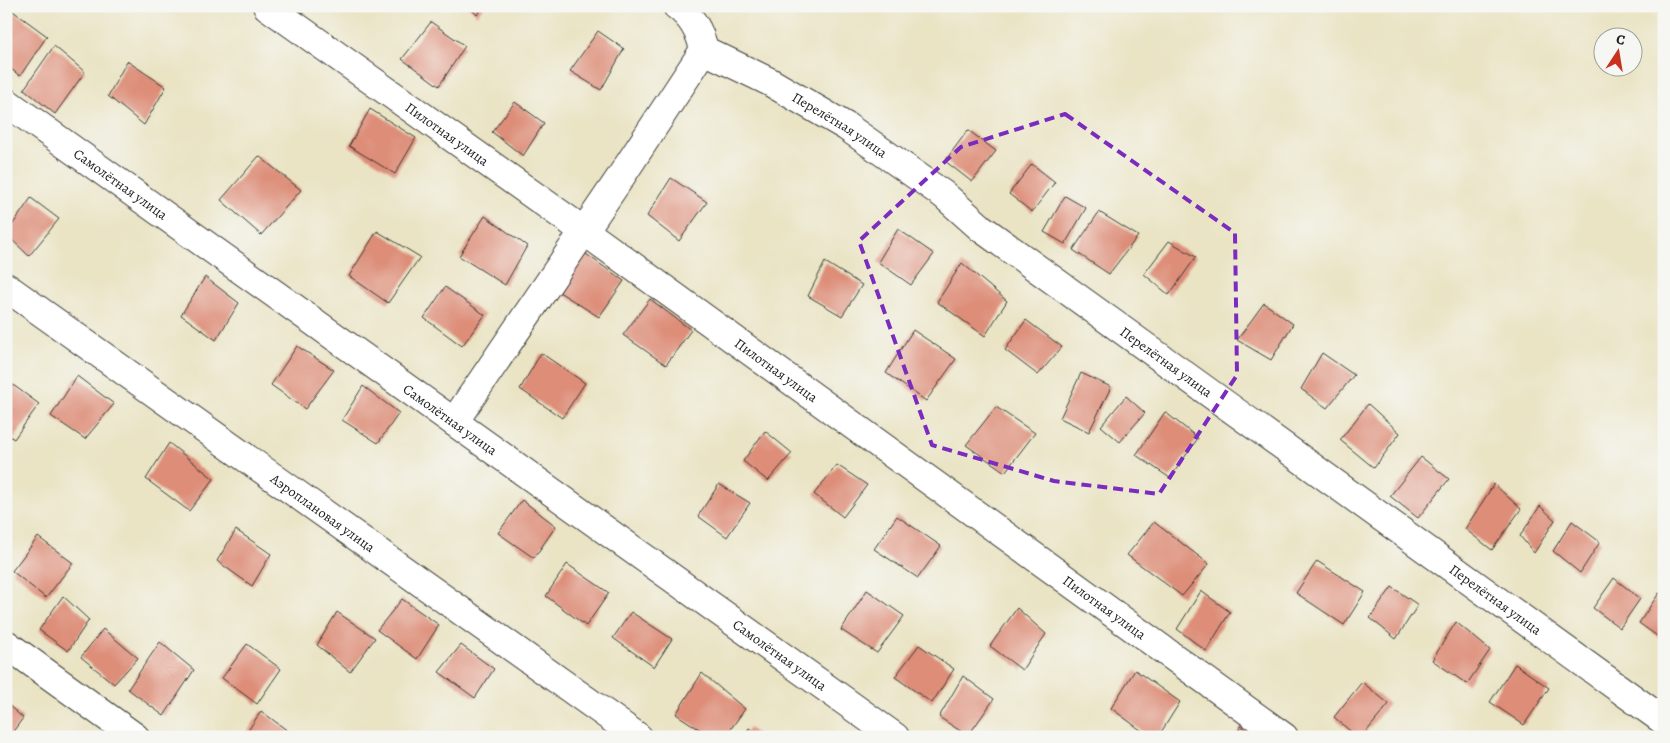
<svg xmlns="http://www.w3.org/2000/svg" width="1670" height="743" viewBox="0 0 1670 743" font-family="Alegreya,serif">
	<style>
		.building { fill: #dd8d78 }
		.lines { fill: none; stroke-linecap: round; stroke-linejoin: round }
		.minor-casing { stroke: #3b3a35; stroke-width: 30 }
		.minor { stroke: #fff; stroke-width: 28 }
		.marked { fill: none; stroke: #7b2cbf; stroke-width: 4; stroke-dasharray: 10 6; stroke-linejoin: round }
		.labels { text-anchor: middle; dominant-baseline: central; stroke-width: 4; stroke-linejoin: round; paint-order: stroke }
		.street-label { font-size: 14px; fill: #1c1c1c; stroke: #f6f6f2 }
	</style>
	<rect width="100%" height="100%" fill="#f6f6f2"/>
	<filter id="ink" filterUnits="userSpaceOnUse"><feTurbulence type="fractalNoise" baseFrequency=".02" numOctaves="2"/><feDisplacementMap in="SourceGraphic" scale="10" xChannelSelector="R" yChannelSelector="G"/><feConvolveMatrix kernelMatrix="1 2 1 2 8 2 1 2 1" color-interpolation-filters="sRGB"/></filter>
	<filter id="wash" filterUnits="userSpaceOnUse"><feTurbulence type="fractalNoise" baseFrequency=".0096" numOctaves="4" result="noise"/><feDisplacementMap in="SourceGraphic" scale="20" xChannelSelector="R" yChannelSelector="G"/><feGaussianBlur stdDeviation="1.12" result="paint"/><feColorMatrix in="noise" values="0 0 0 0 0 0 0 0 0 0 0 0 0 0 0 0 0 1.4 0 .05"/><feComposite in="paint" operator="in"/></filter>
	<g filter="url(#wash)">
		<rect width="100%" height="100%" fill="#eae4c5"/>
		<g id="blocks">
			<path class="building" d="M 6,6 L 47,36 L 20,76 L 6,65 Z
				M 468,6 L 484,6 L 477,15 Z
				M 431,22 L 465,46 L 439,86 L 402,59 Z
				M 598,31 L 624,49 L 601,90 L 570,71 Z
				M 54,46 L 85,72 L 55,114 L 24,89 Z
				M 127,61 L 166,87 L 144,125 L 108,96 Z
				M 515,102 L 544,123 L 523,156 L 492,132 Z
				M 370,109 L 416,138 L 395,174 L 349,146 Z
				M 968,130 L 996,151 L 972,182 L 945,161 Z
				M 259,156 L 301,190 L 261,235 L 221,200 Z
				M 1032,164 L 1055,182 L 1032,212 L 1009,194 Z
				M 671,178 L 707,202 L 679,241 L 647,216 Z
				M 1065,196 L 1086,208 L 1065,244 L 1044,232 Z
				M 31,198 L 59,219 L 29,256 L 6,234 Z
				M 1099,212 L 1138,236 L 1109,274 L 1073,250 Z
				M 485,216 L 527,246 L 505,285 L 459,256 Z
				M 898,229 L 934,254 L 911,285 L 878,262 Z
				M 377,231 L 420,257 L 388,303 L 349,276 Z
				M 1169,241 L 1196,257 L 1169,295 L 1144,274 Z
				M 583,252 L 624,281 L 599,317 L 556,290 Z
				M 825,262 L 862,285 L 842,316 L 808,296 Z
				M 962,263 L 1007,301 L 985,336 L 937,302 Z
				M 205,277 L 239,303 L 216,340 L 181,315 Z
				M 445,287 L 485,315 L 462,346 L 424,318 Z
				M 650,299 L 691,330 L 666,365 L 623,335 Z
				M 1264,303 L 1293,324 L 1271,360 L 1237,340 Z
				M 1026,320 L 1062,347 L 1038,375 L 1005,350 Z
				M 913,330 L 956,359 L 926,401 L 886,373 Z
				M 297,346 L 334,370 L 305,409 L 271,385 Z
				M 541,353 L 585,383 L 562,418 L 520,389 Z
				M 1322,353 L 1354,375 L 1327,408 L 1301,389 Z
				M 1081,373 L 1111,387 L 1089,432 L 1060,418 Z
				M 77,376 L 114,404 L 85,439 L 51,416 Z
				M 9,382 L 39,404 L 14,439 L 6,434 L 6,386 Z
				M 363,386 L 399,413 L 378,443 L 342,420 Z
				M 1126,396 L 1145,413 L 1120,442 L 1101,426 Z
				M 1368,404 L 1400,433 L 1374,468 L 1340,440 Z
				M 996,407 L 1035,433 L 1005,472 L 966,445 Z
				M 1165,412 L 1198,438 L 1170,478 L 1136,455 Z
				M 765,431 L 792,453 L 768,481 L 743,461 Z
				M 169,443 L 214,479 L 189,511 L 146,479 Z
				M 1421,457 L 1449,479 L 1418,518 L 1390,496 Z
				M 837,465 L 867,485 L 843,517 L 814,494 Z
				M 719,484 L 750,503 L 727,537 L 698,516 Z
				M 1494,484 L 1521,509 L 1492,550 L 1465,529 Z
				M 522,500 L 556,526 L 534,558 L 498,533 Z
				M 1540,506 L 1555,520 L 1534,553 L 1520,536 Z
				M 897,516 L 941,546 L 918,578 L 874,549 Z
				M 1572,521 L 1600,542 L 1580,573 L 1553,551 Z
				M 1154,522 L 1209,564 L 1182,596 L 1127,555 Z
				M 236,530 L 271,554 L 252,586 L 217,561 Z
				M 38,537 L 73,563 L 46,598 L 12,571 Z
				M 1317,561 L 1365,592 L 1344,625 L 1296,593 Z
				M 567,564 L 609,593 L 586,626 L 546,596 Z
				M 1614,578 L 1640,599 L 1620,628 L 1593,608 Z
				M 1392,587 L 1418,605 L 1396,639 L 1370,618 Z
				M 867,590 L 904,616 L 877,653 L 841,630 Z
				M 1201,591 L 1230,612 L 1206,651 L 1177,629 Z
				M 1659,593 L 1664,596 L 1664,641 L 1639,623 Z
				M 63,596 L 89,620 L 68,651 L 39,630 Z
				M 402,599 L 439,625 L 417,659 L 377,630 Z
				M 1017,608 L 1046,634 L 1022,670 L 990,646 Z
				M 337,612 L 375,638 L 350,672 L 317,645 Z
				M 631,612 L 672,639 L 654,667 L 613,638 Z
				M 1456,622 L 1490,650 L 1467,684 L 1432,660 Z
				M 103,629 L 138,658 L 114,684 L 81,657 Z
				M 160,642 L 194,670 L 164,716 L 128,689 Z
				M 247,644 L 281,669 L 257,704 L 222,678 Z
				M 461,645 L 494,669 L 475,698 L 439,672 Z
				M 919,645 L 954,669 L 932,703 L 895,677 Z
				M 1515,664 L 1549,688 L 1524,725 L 1490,702 Z
				M 1135,670 L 1180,702 L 1158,737 L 1150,737 L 1111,708 Z
				M 702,673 L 745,709 L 725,737 L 711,737 L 676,714 Z
				M 963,676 L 994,699 L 968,736 L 939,717 Z
				M 1362,682 L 1389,704 L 1362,737 L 1357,737 L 1334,717 Z
				M 6,703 L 23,718 L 9,737 L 6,737 Z
				M 261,711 L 292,734 L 289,737 L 244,737 Z
				M 1241,726 L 1256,737 L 1235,737 Z
				M 749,728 L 762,737 L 743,737 Z"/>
		</g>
	</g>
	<g filter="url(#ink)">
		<use href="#blocks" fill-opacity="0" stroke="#3b3a35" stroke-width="1"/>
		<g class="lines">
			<defs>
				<g id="minor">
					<path id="s1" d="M 267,6 L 584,231 L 1284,737"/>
					<path id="s2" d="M 677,6 C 692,17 700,31 704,50 L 770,82 L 847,127 L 944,195 L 981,228 L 1664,721"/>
					<path id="s3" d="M 6,102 L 895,737"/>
					<path id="s4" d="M 6,287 L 638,737"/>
					<path d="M 454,422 L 618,181 L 704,50"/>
					<path d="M 6,644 L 135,737"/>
				</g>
			</defs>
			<use href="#minor" class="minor-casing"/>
			<use href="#minor" class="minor"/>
		</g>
	</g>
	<path class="marked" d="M 1065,114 L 1235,233 L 1237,375 L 1159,494 L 1054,481 L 932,445 L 859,241 L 961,147 Z"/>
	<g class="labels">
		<g class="street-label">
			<text stroke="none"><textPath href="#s2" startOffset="208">Перелётная улица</textPath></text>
			<text stroke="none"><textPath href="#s1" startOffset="221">Пилотная улица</textPath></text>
			<text stroke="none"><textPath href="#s3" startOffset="141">Самолётная улица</textPath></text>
			<text stroke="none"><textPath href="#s2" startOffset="612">Перелётная улица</textPath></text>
			<text stroke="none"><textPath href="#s1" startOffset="626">Пилотная улица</textPath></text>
			<text stroke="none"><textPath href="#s3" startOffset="546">Самолётная улица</textPath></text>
			<text stroke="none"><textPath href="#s4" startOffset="389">Аэроплановая улица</textPath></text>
			<text stroke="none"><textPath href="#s2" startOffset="1018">Перелётная улица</textPath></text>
			<text stroke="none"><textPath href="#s1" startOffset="1031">Пилотная улица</textPath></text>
			<text stroke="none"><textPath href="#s3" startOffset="951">Самолётная улица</textPath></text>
		</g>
	</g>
	<rect width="1670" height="743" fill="none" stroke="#f6f6f2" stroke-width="25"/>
	<g transform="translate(1618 52) rotate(12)"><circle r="24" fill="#f6f6f2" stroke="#9f9f9c"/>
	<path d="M0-4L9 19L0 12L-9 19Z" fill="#c8321e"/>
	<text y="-8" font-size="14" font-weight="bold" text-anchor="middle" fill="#1c1c1c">С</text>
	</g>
</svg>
